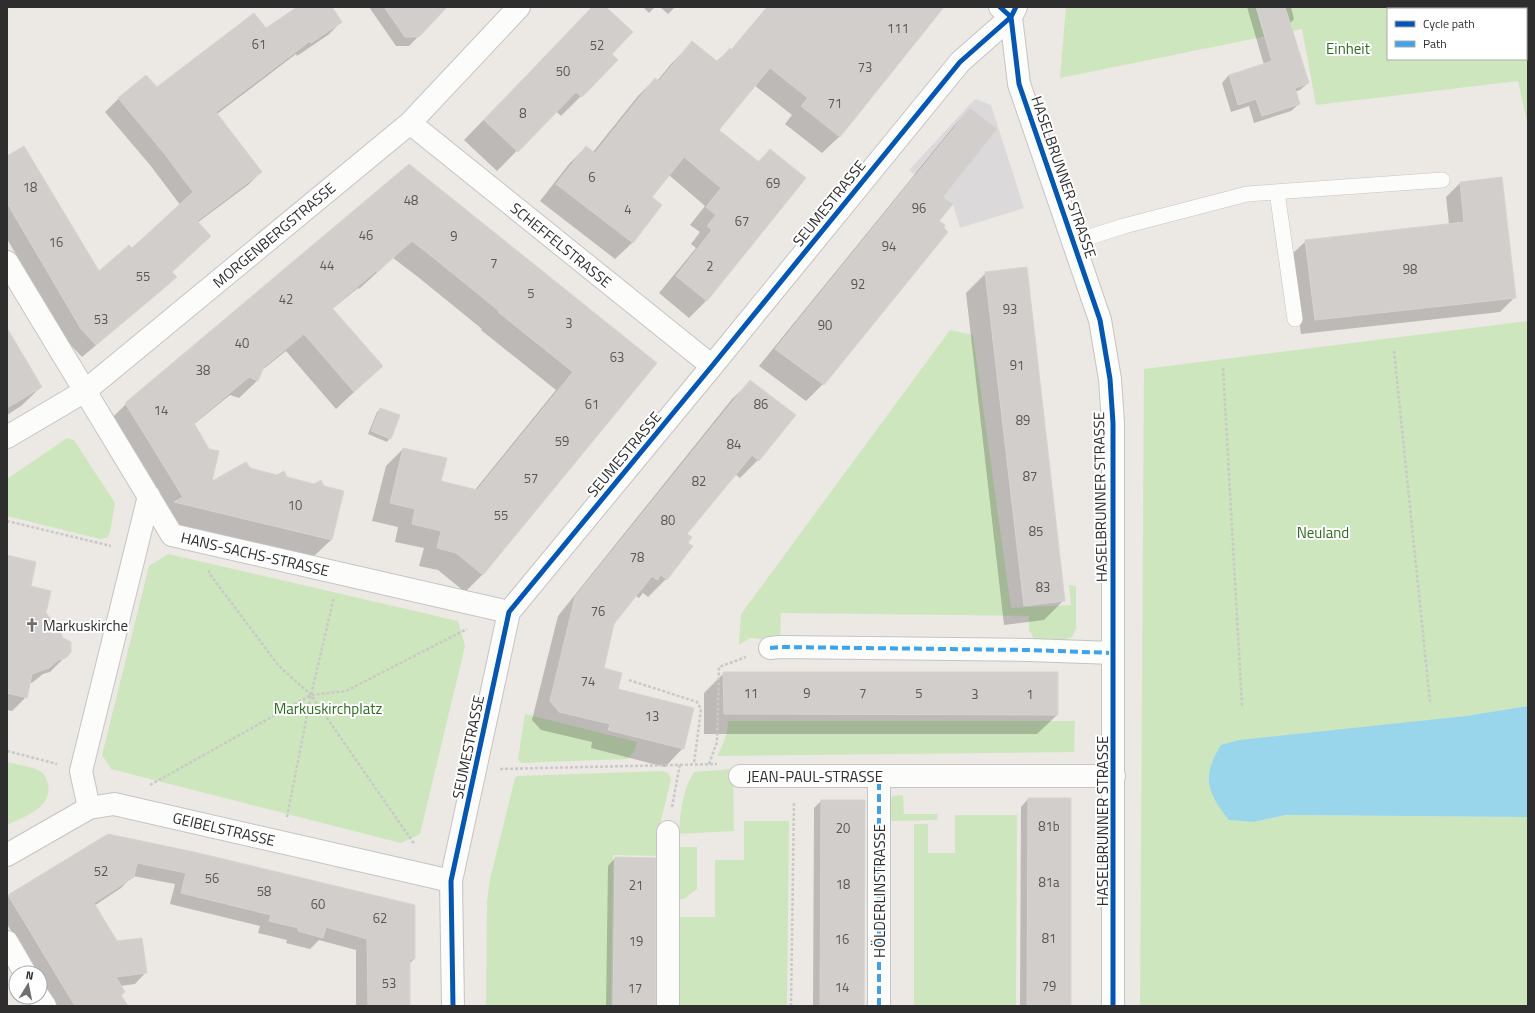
<svg xmlns="http://www.w3.org/2000/svg" width="1535" height="1013" viewBox="0 0 1535 1013" font-family="'Titillium Web',sans-serif">
	<style>
		.industrial { fill: #dcd9db }
		.green { fill: #cee6be; fill-rule: evenodd }
		.water { fill: #99d6ec }
		.shadow { fill: #0003 }
		.building { fill: #d1cecb; stroke: #d7d4d0 }
		.lines { fill: none; stroke-linecap: round; stroke-linejoin: round }
		.lane-casing { stroke: #c5c4c5; stroke-width: 16 }
		.street-casing { stroke: #c5c4c5; stroke-width: 24 }
		.secondary-casing { stroke: #c5c4c5; stroke-width: 24 }
		.path { stroke: #c9c9c8; stroke-width: 2.5; stroke-dasharray: 3 2; stroke-linecap: butt }
		.lane { stroke: #fcfcfb; stroke-width: 15 }
		.street { stroke: #fcfcfb; stroke-width: 22 }
		.secondary { stroke: #fcfcfb; stroke-width: 22 }
		.quiet { stroke: #3ea3eb; stroke-width: 4; stroke-dasharray: 8 4; stroke-linecap: butt }
		.cycleway-casing { stroke: #fff; stroke-width: 8 }
		.cycleway { stroke: #0057b8; stroke-width: 5 }
		.labels { text-anchor: middle; dominant-baseline: central; stroke-width: 4; stroke-linejoin: round; paint-order: stroke }
		.number-label { font-size: 13px; fill: #585857 }
		.park-label { font-size: 15px; fill: #2c6e1b; stroke: #fff }
		.street-label { font-size: 15px; fill: #2e2e2e; stroke: #fff }
		.poi-label { font-size: 15px; fill: #2e2e2e; stroke: #fff; text-anchor: start }
	</style>
	<rect width="100%" height="100%" fill="#ece8e4"/>
	<path class="industrial" d="M 975,99 L 991,105 L 1024,208 L 960,228 L 953,204 L 909,170 Z"/>
	<path class="green" d="M 1066,7 L 1528,7 L 1528,127 L 1518,81 L 1316,105 L 1302,29 L 1060,78 ZM 1388,9 L 1526,9 L 1526,59 L 1388,59 Z
		M 1528,321 L 1528,706 L 1466,716 L 1254,822 L 1286,815 L 1528,817 L 1528,1006 L 1140,1006 L 1144,369 Z
		M 950,330 L 973,335 L 1011,608 L 1071,605 L 1069,585 L 1076,586 L 1076,629 L 1072,637 L 1058,642 L 1034,639 L 1029,630 L 1029,616 L 781,613 L 780,640 L 750,638 L 739,645 L 741,614 Z
		M 67,438 L 74,440 L 115,503 L 110,532 L 107,538 L 100,539 L 7,516 L 7,479 Z
		M 168,554 L 458,621 L 465,646 L 420,834 L 401,843 L 111,769 L 102,755 L 149,566 Z
		M 525,714 L 637,742 L 634,752 L 627,759 L 521,763 L 518,759 Z
		M 728,721 L 1075,721 L 1074,752 L 717,756 C 723,745 728,734 728,721 Z
		M 7,762 C 15,764 34,767 40,771 C 45,774 47,780 48,784 C 53,808 23,817 7,825 Z
		M 733,769 L 734,831 L 679,834 C 680,813 682,791 694,772 Z
		M 661,771 L 668,773 L 671,779 L 660,825 L 660,856 L 613,855 L 611,1006 L 486,1006 L 487,902 L 490,879 L 515,778 L 517,776 Z
		M 903,795 L 904,814 L 938,814 L 937,820 L 891,821 L 888,818 L 887,807 L 892,796 Z
		M 955,815 L 1017,815 L 1016,1006 L 914,1006 L 914,824 L 928,824 L 928,853 L 955,853 Z
		M 744,821 L 789,821 L 787,1006 L 673,1006 L 673,917 L 715,917 L 715,860 L 744,860 Z
		M 676,847 L 697,847 L 697,889 L 684,899 L 674,900 Z"/>
	<path class="water" d="M 1528,706 L 1528,817 L 1286,815 L 1254,822 L 1229,820 C 1207,793 1201,776 1221,745 L 1239,740 L 1466,716 Z"/>
	<path class="shadow" d="M 299,7 L 330,7 L 341,22 L 328,35 L 297,56 L 296,54 L 217,114 L 261,172 L 248,185 L 197,223 L 171,272 L 175,277 L 162,290 L 82,357 L 68,342 L 7,239 L 7,158 L 98,272 L 132,250 L 181,206 L 150,165 L 105,112 L 118,99 L 146,77 L 156,89 L 266,30 Z
		M 369,7 L 447,7 L 409,46 L 396,46 Z
		M 593,7 L 605,7 L 611,54 L 617,60 L 561,116 L 556,111 L 497,171 L 464,140 Z
		M 643,7 L 655,7 L 649,13 Z
		M 660,7 L 675,7 L 668,14 Z
		M 767,7 L 928,7 L 936,15 L 839,137 L 822,153 L 785,124 L 792,115 L 754,85 L 717,130 L 758,162 L 770,150 L 805,178 L 706,301 L 689,318 L 659,293 L 696,248 L 691,244 L 700,232 L 690,225 L 705,206 L 669,175 L 651,198 L 661,205 L 632,243 L 615,259 L 540,201 L 569,164 L 586,147 L 593,152 L 638,96 L 655,79 L 657,81 L 671,64 L 688,47 L 716,62 L 730,49 L 731,50 Z
		M 1247,7 L 1291,7 L 1294,19 L 1289,24 L 1308,83 L 1300,90 L 1295,92 L 1299,104 L 1291,111 L 1254,123 L 1249,106 L 1231,112 L 1222,83 L 1229,75 L 1264,65 Z
		M 970,109 L 942,197 L 938,221 L 823,384 L 806,401 L 759,366 L 954,126 Z
		M 409,166 L 656,363 L 483,574 L 465,592 L 438,570 L 419,566 L 424,548 L 395,542 L 398,527 L 372,521 L 386,466 L 403,449 L 440,482 L 474,491 L 556,390 L 481,330 L 482,329 L 418,277 L 393,258 L 359,289 L 358,288 L 332,309 L 382,366 L 336,409 L 286,351 L 261,371 L 257,381 L 239,398 L 230,395 L 193,425 L 211,483 L 249,469 L 331,540 L 313,557 L 158,520 L 108,422 L 126,404 Z
		M 1460,183 L 1514,298 L 1500,312 L 1301,334 L 1291,255 L 1306,241 L 1449,224 L 1446,197 Z
		M 986,273 L 1064,600 L 1044,620 L 1004,625 L 966,293 Z
		M 7,330 L 41,387 L 21,406 L 7,415 Z
		M 751,381 L 758,460 L 740,478 L 735,474 L 686,534 L 666,579 L 648,597 L 643,593 L 639,598 L 635,595 L 613,624 L 602,669 L 617,690 L 683,748 L 665,767 L 591,748 L 592,742 L 541,730 L 532,720 L 558,616 L 732,399 Z
		M 380,409 L 390,438 L 387,442 L 368,434 L 377,412 Z
		M 7,556 L 30,587 L 45,613 L 65,657 L 50,672 L 43,674 L 33,682 L 29,684 L 26,697 L 12,711 L 7,710 Z
		M 724,673 L 1057,715 L 1037,734 L 704,734 L 704,693 Z
		M 1028,799 L 1070,1006 L 1020,1006 L 1021,807 Z
		M 821,801 L 863,1006 L 813,1006 L 814,808 Z
		M 108,835 L 194,853 L 414,959 L 409,964 L 409,1006 L 356,1006 L 356,950 L 319,940 L 310,949 L 286,943 L 287,940 L 258,933 L 260,926 L 170,904 L 175,884 L 133,876 L 121,888 L 94,906 L 116,942 L 146,972 L 135,984 L 120,986 L 124,992 L 120,996 L 126,1006 L 57,1006 L 40,978 L 40,973 L 37,973 L 7,924 L 7,897 Z
		M 615,858 L 655,1006 L 606,1006 L 608,866 Z"/>
	<path class="building" d="M 297,7 L 332,7 L 342,22 L 311,43 L 310,41 L 216,112 L 262,172 L 197,221 L 211,236 L 172,272 L 177,277 L 96,345 L 81,329 L 7,203 L 7,156 L 24,146 L 99,271 L 129,245 L 132,248 L 193,192 L 163,152 L 118,98 L 146,75 L 157,87 L 254,13 L 266,28 Z
		M 384,7 L 447,7 L 419,37 L 405,37 Z
		M 592,7 L 606,7 L 633,32 L 612,54 L 618,60 L 582,97 L 576,92 L 518,152 L 484,120 Z
		M 768,7 L 944,7 L 840,137 L 801,106 L 808,98 L 770,68 L 719,130 L 759,162 L 770,149 L 806,178 L 707,301 L 676,276 L 712,230 L 707,226 L 716,215 L 706,207 L 721,188 L 684,157 L 652,197 L 662,205 L 633,243 L 556,184 L 586,146 L 595,153 L 655,78 L 659,81 L 692,41 L 718,62 L 730,48 L 732,50 Z
		M 1256,7 L 1285,7 L 1309,83 L 1295,88 L 1300,104 L 1262,116 L 1256,99 L 1238,105 L 1229,75 L 1272,61 Z
		M 970,108 L 997,129 L 943,197 L 953,204 L 939,221 L 945,225 L 944,228 L 948,232 L 824,385 L 775,349 Z
		M 409,164 L 657,363 L 483,575 L 456,553 L 437,548 L 441,531 L 412,524 L 415,509 L 390,503 L 403,448 L 447,458 L 441,481 L 477,490 L 573,372 L 498,312 L 499,311 L 435,259 L 412,241 L 377,272 L 376,271 L 332,308 L 383,366 L 354,392 L 304,334 L 264,367 L 258,381 L 249,377 L 194,423 L 209,449 L 219,451 L 212,481 L 246,462 L 250,468 L 277,475 L 284,471 L 287,477 L 314,484 L 321,480 L 324,486 L 344,491 L 332,540 L 174,502 L 183,497 L 125,403 Z
		M 1502,177 L 1516,298 L 1315,320 L 1305,240 L 1464,222 L 1460,182 Z
		M 1027,267 L 1065,601 L 1024,606 L 985,272 Z
		M 7,328 L 42,387 L 7,408 Z
		M 750,380 L 796,415 L 759,461 L 752,455 L 687,534 L 692,537 L 688,543 L 693,546 L 667,580 L 661,575 L 657,580 L 652,576 L 614,624 L 604,668 L 622,673 L 618,689 L 694,708 L 684,749 L 608,730 L 610,724 L 559,712 L 550,701 L 575,597 Z
		M 380,408 L 400,415 L 391,439 L 371,431 Z
		M 7,555 L 36,562 L 31,586 L 51,591 L 46,613 L 59,629 L 63,638 L 71,642 L 71,652 L 66,658 L 58,660 L 49,668 L 32,674 L 27,698 L 7,693 Z
		M 723,672 L 1058,672 L 1058,715 L 724,714 Z
		M 1028,798 L 1071,798 L 1071,1006 L 1027,1006 Z
		M 821,800 L 865,800 L 864,1006 L 820,1006 Z
		M 108,834 L 194,852 L 415,905 L 415,959 L 410,959 L 410,1006 L 368,1006 L 367,939 L 326,927 L 323,938 L 298,931 L 298,928 L 269,921 L 271,915 L 181,893 L 186,873 L 137,863 L 134,877 L 94,903 L 117,941 L 142,938 L 147,973 L 116,977 L 125,992 L 121,995 L 128,1006 L 75,1006 L 8,895 Z
		M 615,857 L 656,858 L 656,1006 L 613,1006 Z"/>
	<g class="lines">
		<defs>
			<path id="lane" d="M 1277,192 L 1295,319
				M 1074,242 L 1124,226 L 1247,194 L 1442,180"/>
			<path id="street" d="M 410,123 L 712,366
				M 7,262 L 172,535 L 509,612
				M 7,437 L 85,391 L 410,123 L 519,7
				M 770,648 L 780,647 L 1029,650 L 1113,653
				M 740,776 L 1114,776
				M 89,808 L 81,771 L 149,496
				M 7,855 L 89,808 L 114,804 L 451,881
				M 7,942 L 25,973
				M 39,997 L 45,1006
				M 453,1006 L 451,881 L 509,612 L 712,366 L 960,62 L 1011,17 L 1000,7
				M 668,1006 L 668,832
				M 879,1006 L 879,776"/>
			<path id="secondary" d="M 1016,7 L 1011,17 L 1019,84 L 1100,320 L 1110,379 L 1113,423 L 1113,1006"/>
		</defs>
		<use href="#lane" class="lane-casing"/>
		<use href="#street" class="street-casing"/>
		<use href="#secondary" class="secondary-casing"/>
		<path class="path" d="M 1394,351 L 1430,702
			M 1223,368 L 1242,706
			M 7,521 L 111,546
			M 209,570 L 209,573 L 279,666 L 311,695 L 415,845
			M 629,680 L 697,702 L 701,709 L 694,764
			M 7,751 L 57,764
			M 709,764 L 717,742 L 719,667 L 746,657
			M 500,769 L 717,764
			M 150,785 L 311,695 L 346,691 L 467,629
			M 672,807 L 680,764
			M 287,817 L 311,695 L 334,597
			M 791,1006 L 794,801"/>
		<use href="#lane" class="lane"/>
		<use href="#street" class="street"/>
		<use href="#secondary" class="secondary"/>
		<path class="quiet" d="M 770,648 L 780,647 L 1029,650 L 1113,653
			M 879,1006 L 879,776"/>
		<defs>
			<path id="cycleway" d="M 1000,7 L 1011,17 L 1019,84 L 1100,320 L 1110,379 L 1113,423 L 1113,1006
				M 453,1006 L 451,881 L 509,612 L 712,366 L 960,62 L 1011,17 L 1016,7"/>
		</defs>
		<use href="#cycleway" class="cycleway-casing"/>
		<use href="#cycleway" class="cycleway"/>
	</g>
	<defs>
		<symbol id="church-bare" viewBox="-9 -9 18 18"><path d="M-1.2-6h2.4v3.5h3.3v2.4h-3.3V6h-2.4V-.1h-3.3v-2.4h3.3Z" fill="#706f6e" stroke="#fff" stroke-width="2.5" paint-order="stroke"/></symbol>
	</defs>
	<g fill-rule="evenodd">
		<use href="#church-bare" x="22" y="615" width="20" height="20"/>
	</g>
	<g class="labels">
		<g class="number-label">
			<text x="898" y="28">111</text>
			<text x="259" y="44">61</text>
			<text x="597" y="45">52</text>
			<text x="865" y="67">73</text>
			<text x="563" y="71">50</text>
			<text x="835" y="103">71</text>
			<text x="523" y="113">8</text>
			<text x="592" y="177">6</text>
			<text x="773" y="183">69</text>
			<text x="30" y="187">18</text>
			<text x="411" y="200">48</text>
			<text x="919" y="208">96</text>
			<text x="628" y="209">4</text>
			<text x="742" y="221">67</text>
			<text x="366" y="235">46</text>
			<text x="454" y="236">9</text>
			<text x="56" y="242">16</text>
			<text x="889" y="246">94</text>
			<text x="494" y="263">7</text>
			<text x="327" y="265">44</text>
			<text x="710" y="266">2</text>
			<text x="1410" y="269">98</text>
			<text x="143" y="276">55</text>
			<text x="858" y="284">92</text>
			<text x="531" y="293">5</text>
			<text x="286" y="299">42</text>
			<text x="1010" y="309">93</text>
			<text x="101" y="319">53</text>
			<text x="569" y="323">3</text>
			<text x="825" y="325">90</text>
			<text x="242" y="343">40</text>
			<text x="617" y="357">63</text>
			<text x="1017" y="365">91</text>
			<text x="203" y="370">38</text>
			<text x="592" y="404">61</text>
			<text x="761" y="404">86</text>
			<text x="161" y="410">14</text>
			<text x="1023" y="420">89</text>
			<text x="562" y="441">59</text>
			<text x="734" y="444">84</text>
			<text x="1030" y="476">87</text>
			<text x="531" y="478">57</text>
			<text x="699" y="481">82</text>
			<text x="295" y="505">10</text>
			<text x="501" y="515">55</text>
			<text x="668" y="520">80</text>
			<text x="1036" y="531">85</text>
			<text x="637" y="557">78</text>
			<text x="1043" y="587">83</text>
			<text x="598" y="611">76</text>
			<text x="588" y="681">74</text>
			<text x="751" y="693">11</text>
			<text x="807" y="693">9</text>
			<text x="863" y="693">7</text>
			<text x="919" y="693">5</text>
			<text x="975" y="694">3</text>
			<text x="1030" y="694">1</text>
			<text x="652" y="716">13</text>
			<text x="1049" y="826">81b</text>
			<text x="843" y="828">20</text>
			<text x="101" y="871">52</text>
			<text x="212" y="878">56</text>
			<text x="1049" y="882">81a</text>
			<text x="843" y="884">18</text>
			<text x="636" y="885">21</text>
			<text x="264" y="891">58</text>
			<text x="318" y="904">60</text>
			<text x="380" y="918">62</text>
			<text x="1049" y="938">81</text>
			<text x="842" y="939">16</text>
			<text x="636" y="941">19</text>
			<text x="389" y="983">53</text>
			<text x="1049" y="986">79</text>
			<text x="842" y="987">14</text>
			<text x="635" y="988">17</text>
		</g>
		<g class="park-label">
			<text x="1348" y="48">Einheit</text>
			<text x="1323" y="532">Neuland</text>
			<text x="328" y="708">Markuskirchplatz</text>
		</g>
		<g class="street-label">
			<text transform="translate(1064 177) rotate(71)">HASELBRUNNER STRASSE</text>
			<text transform="translate(829 203) rotate(-51)">SEUMESTRASSE</text>
			<text transform="translate(274 235) rotate(-40)">MORGENBERGSTRASSE</text>
			<text transform="translate(561 245) rotate(39)">SCHEFFELSTRASSE</text>
			<text transform="translate(624 454) rotate(-50)">SEUMESTRASSE</text>
			<text transform="translate(1100 497) rotate(-91)">HASELBRUNNER STRASSE</text>
			<text transform="translate(255 554) rotate(13)">HANS-SACHS-STRASSE</text>
			<text transform="translate(468 747) rotate(-78)">SEUMESTRASSE</text>
			<text x="815" y="776">JEAN-PAUL-STRASSE</text>
			<text transform="translate(1102 821) rotate(-90)">HASELBRUNNER STRASSE</text>
			<text transform="translate(224 829) rotate(13)">GEIBELSTRASSE</text>
			<text transform="translate(879 891) rotate(-90)">HÖLDERLINSTRASSE</text>
		</g>
		<g class="poi-label">
			<text x="43" y="625">Markuskirche</text>
		</g>
	</g>
	<rect width="1535" height="1013" fill="none" stroke="#2e2e2e" stroke-width="16"/>
	<rect x="1387" y="8" width="140" height="52" fill="#ffffff" stroke="#ababab"/>
	<rect x="1395" y="21" width="20" height="6" fill="#0057b8" stroke="#ababab"/>
	<text x="1423" y="28" font-size="12" fill="#2e2e2e">Cycle path</text>
	<rect x="1395" y="41" width="20" height="6" fill="#3ea3eb" stroke="#ababab"/>
	<text x="1423" y="48" font-size="12" fill="#2e2e2e">Path</text>
	<g transform="translate(28 985) rotate(10)"><circle r="19" fill="#ffffff" stroke="#ababab"/>
	<path d="M0-3L7 15L0 10L-7 15Z" fill="#706f6e"/>
	<text y="-6" font-size="11" font-weight="bold" text-anchor="middle" fill="#2e2e2e">N</text>
	</g>
</svg>
